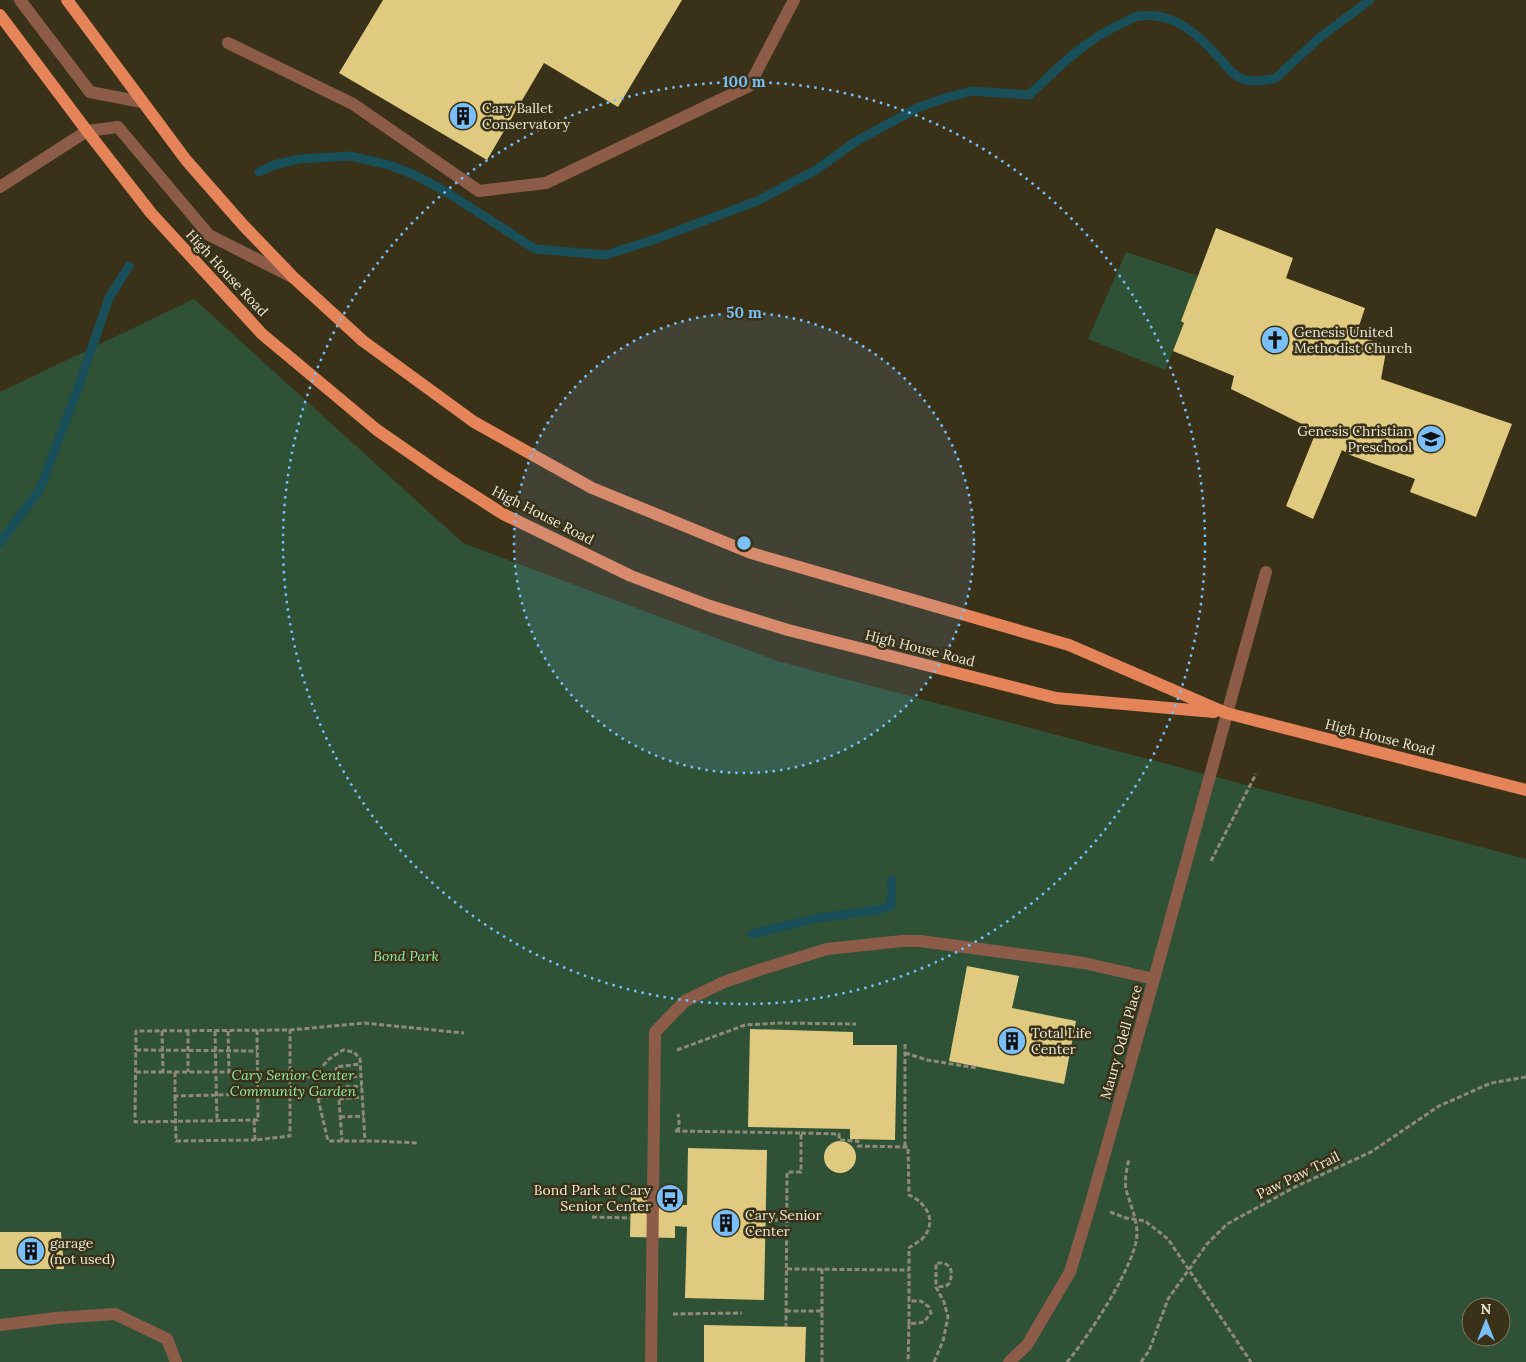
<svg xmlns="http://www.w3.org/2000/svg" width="1526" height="1362" viewBox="0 0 1526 1362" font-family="Lora,serif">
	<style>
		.green { fill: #2f5237; fill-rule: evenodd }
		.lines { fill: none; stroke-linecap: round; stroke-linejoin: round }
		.stream { stroke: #184f58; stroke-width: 9 }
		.building { fill: #dfca80 }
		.path { stroke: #8f8a75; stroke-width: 3; stroke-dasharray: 5 2.5; stroke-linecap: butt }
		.minor { stroke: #8d5c49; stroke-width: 12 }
		.major { stroke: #e58359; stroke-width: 12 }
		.ring { fill: none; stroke: #7abff8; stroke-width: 2.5; stroke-dasharray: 2.5 5 }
		.labels { text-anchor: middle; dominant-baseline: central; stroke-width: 5; stroke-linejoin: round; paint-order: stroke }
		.poi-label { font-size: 14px; fill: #ede9d9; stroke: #393218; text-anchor: start }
		.street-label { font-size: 14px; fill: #ede9d9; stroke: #393218 }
		.park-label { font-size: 14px; font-style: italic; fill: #90e8a4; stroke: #393218 }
		.centre { fill: #7abff8; stroke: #393218; stroke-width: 2.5 }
		.ring-label { font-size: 15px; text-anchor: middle; font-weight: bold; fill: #7abff8; stroke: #393218; stroke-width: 5; stroke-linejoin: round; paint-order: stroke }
	</style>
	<rect width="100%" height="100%" fill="#393218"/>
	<path class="green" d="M 1126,252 L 1198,276 L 1181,321 L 1184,323 L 1165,370 L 1088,339 Z
		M 194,299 L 463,543 L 777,661 L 1526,859 L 1526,1362 L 0,1362 L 0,392 ZM 1471,1307 L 1501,1307 L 1501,1337 L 1471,1337 Z"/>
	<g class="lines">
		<path class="stream" d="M 259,172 L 274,165 L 299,159 L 350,156 L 389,165 L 417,176 L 448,193 L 535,249 L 605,255 L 653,240 L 757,201 L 816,170 L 855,142 L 917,108 L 948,97 L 973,91 L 1029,95 C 1059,67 1085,40 1123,23 C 1128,21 1134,16 1140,16 C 1175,12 1199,35 1220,59 C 1227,67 1235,78 1246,80 C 1255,82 1268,80 1276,78 L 1319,38 L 1370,0
			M 0,543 L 40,489 L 78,388 L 109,298 L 129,266
			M 752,934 L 818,918 L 877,910 L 891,906 L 892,880"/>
	</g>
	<path class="building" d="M 383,0 L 682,0 L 618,107 L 544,63 L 487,160 L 339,73 Z
		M 1216,228 L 1293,258 L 1286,278 L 1365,308 L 1356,335 L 1387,346 L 1381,379 L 1512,424 L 1476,517 L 1410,492 L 1415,479 L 1350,455 L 1342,450 L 1313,519 L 1286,506 L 1316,432 L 1306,426 L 1231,389 L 1234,376 L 1173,351 L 1184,323 L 1181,321 Z
		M 967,966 L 1019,976 L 1012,1008 L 1076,1021 L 1064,1084 L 949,1061 Z
		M 750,1029 L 853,1032 L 853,1045 L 897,1045 L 895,1140 L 850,1139 L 850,1129 L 748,1127 Z
		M824 1157a16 16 0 1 1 32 0a16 16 0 1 1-32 0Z
		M 688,1148 L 767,1150 L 764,1300 L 685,1298 L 687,1227 L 675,1226 L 675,1238 L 630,1237 L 631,1192 L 677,1193 L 676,1205 L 687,1205 Z
		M 0,1232 L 61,1232 L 64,1269 L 0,1269 Z
		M 704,1325 L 806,1327 L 805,1362 L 704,1362 Z"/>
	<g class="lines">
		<path class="path" d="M 1211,861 L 1256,774
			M 257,1030 L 258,1120 L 135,1122 L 136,1031 L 290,1030 L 365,1023 L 464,1033
			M 162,1031 L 163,1072 L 257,1072
			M 188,1031 L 188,1072
			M 215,1031 L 217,1121
			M 228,1031 L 229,1072
			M 905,1044 L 905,1147
			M 136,1050 L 257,1051
			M 677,1050 L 745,1025 L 780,1023 L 856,1024
			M 905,1053 L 927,1060 L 977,1068 L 978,1067
			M 136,1072 L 163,1072
			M 175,1072 L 175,1096 L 258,1094
			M 337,1072 L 336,1067 L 360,1064
			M 290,1076 L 313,1077 L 328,1141 L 374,1141 L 418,1143
			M 313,1077 L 329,1059 L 343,1050 L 354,1052 L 360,1059 L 365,1141
			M 313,1077 L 337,1072 L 342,1141
			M 337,1078 L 361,1076
			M 338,1087 L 362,1086
			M 175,1096 L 176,1141 L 255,1140
			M 318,1098 L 338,1096
			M 339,1099 L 362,1097
			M 340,1117 L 364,1116
			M 254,1120 L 255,1140 L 290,1136 L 290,1030
			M 675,1131 L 801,1133 L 801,1172 L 787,1172 L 786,1327
			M 676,1131 L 679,1128 L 679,1119 L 678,1114
			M 801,1133 L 839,1134 L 839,1140 L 858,1141 L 858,1146 L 908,1147 L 909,1195 C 927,1203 938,1222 922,1239 C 918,1242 913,1245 909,1248 L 909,1301 L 921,1301 L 929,1307 L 931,1313 L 924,1322 L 909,1324 L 908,1362
			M 1110,1212 L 1126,1218 L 1145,1221 L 1168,1239 L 1251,1362
			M 592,1217 L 630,1218
			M 766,1220 L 787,1220
			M 787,1269 L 909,1270
			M 822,1269 L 822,1311
			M 786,1311 L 822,1311 L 822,1362
			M 673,1314 L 742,1313
			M 909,1324 L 909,1301
			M 934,1362 L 943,1341 L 948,1317 L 944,1302 L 936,1287 L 936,1263 C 951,1262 953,1269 950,1283 L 946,1286 L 936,1287
			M 1067,1362 C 1088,1337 1136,1265 1137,1234 C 1137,1218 1130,1205 1126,1189 C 1124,1181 1127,1167 1129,1159
			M 1141,1362 L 1149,1351 L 1168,1299 L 1207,1244 L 1227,1224 L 1295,1187 L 1371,1152 L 1439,1106 L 1491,1083 L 1526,1077"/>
		<path class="minor" d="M 20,0 L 90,92 L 142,102
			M 228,43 L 353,104 L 479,191 L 546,183 L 749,86 L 794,0
			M 0,187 L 87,131 L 118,127 L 209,235 L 292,277
			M 0,1325 L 56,1318 L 115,1314 L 167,1339 L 176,1362
			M 651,1362 L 655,1032 L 685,1001 L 724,982 L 762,969 L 827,949 L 902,941 L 920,941 L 1084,963 L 1154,979
			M 1009,1362 L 1027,1345 L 1070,1272 L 1090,1206 L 1154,979 L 1266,572"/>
		<path class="major" d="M 67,0 L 186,160 L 243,225 L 294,278 L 363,341 L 474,422 L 592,488 L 751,553 L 1069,645 L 1226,713 L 1526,790
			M 0,15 L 87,131 L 151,213 L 262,334 L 377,430 L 439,473 L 503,514 L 631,576 L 710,606 L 788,630 L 1056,698 L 1214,712"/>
	</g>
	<circle cx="744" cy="543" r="230" fill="#7abff8" fill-opacity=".12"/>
	<g class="ring">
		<circle cx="744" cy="543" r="230"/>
		<circle cx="744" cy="543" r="461"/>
	</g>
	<defs>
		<symbol id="building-disc" viewBox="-11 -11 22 22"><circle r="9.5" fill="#7abff8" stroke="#393218"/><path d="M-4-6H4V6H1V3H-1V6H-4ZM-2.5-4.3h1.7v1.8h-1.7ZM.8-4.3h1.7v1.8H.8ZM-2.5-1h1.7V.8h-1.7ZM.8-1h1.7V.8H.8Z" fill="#111"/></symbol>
		<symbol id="church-disc" viewBox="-11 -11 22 22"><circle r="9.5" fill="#7abff8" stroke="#393218"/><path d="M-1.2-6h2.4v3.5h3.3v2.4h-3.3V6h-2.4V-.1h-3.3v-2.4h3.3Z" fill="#111"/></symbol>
		<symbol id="school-disc" viewBox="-11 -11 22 22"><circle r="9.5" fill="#7abff8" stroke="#393218"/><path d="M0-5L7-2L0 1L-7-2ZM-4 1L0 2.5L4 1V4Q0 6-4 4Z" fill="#111"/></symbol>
		<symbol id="bus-disc" viewBox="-11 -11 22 22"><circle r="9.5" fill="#7abff8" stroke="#393218"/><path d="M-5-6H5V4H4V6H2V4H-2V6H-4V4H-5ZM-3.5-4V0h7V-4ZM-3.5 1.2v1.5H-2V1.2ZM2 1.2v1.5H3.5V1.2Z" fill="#111"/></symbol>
	</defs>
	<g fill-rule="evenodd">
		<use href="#building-disc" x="447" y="100" width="32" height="32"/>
		<use href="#church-disc" x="1259" y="324" width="32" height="32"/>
		<use href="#school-disc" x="1415" y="423" width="32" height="32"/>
		<use href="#building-disc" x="996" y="1025" width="32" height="32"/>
		<use href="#bus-disc" x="654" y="1182" width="32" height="32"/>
		<use href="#building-disc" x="710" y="1207" width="32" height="32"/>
		<use href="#building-disc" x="15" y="1235" width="32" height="32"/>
	</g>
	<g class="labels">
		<g class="poi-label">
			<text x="482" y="108">Cary Ballet<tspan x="482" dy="16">Conservatory</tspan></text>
			<text x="1294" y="332">Genesis United<tspan x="1294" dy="16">Methodist Church</tspan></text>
			<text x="1412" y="431" text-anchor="end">Genesis Christian<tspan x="1412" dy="16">Preschool</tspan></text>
			<text x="1031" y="1033">Total Life<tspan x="1031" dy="16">Center</tspan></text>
			<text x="651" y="1190" text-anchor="end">Bond Park at Cary<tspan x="651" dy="16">Senior Center</tspan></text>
			<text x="745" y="1215">Cary Senior<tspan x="745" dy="16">Center</tspan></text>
			<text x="50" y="1243">garage<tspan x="50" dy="16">(not used)</tspan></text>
		</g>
		<g class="street-label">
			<text transform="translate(227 273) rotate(47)">High House Road</text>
			<text transform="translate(543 515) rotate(27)">High House Road</text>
			<text transform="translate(920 648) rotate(14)">High House Road</text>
			<text transform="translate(1380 737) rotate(14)">High House Road</text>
			<text transform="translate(1121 1042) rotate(-74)">Maury Odell Place</text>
			<text transform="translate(1298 1175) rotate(-26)">Paw Paw Trail</text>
		</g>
		<g class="park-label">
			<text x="406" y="956">Bond Park</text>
			<text x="293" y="1075">Cary Senior Center<tspan x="293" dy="16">Community Garden</tspan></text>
		</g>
	</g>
	<circle cx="744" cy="543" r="8" class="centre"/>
	<g class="ring-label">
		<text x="744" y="87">100 m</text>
		<text x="744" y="318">50 m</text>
	</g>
	<g transform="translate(1486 1322)"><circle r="24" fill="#393218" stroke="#817b65"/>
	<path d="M0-4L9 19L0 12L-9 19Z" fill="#7abff8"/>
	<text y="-8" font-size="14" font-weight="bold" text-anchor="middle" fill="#ede9d9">N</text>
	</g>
</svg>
